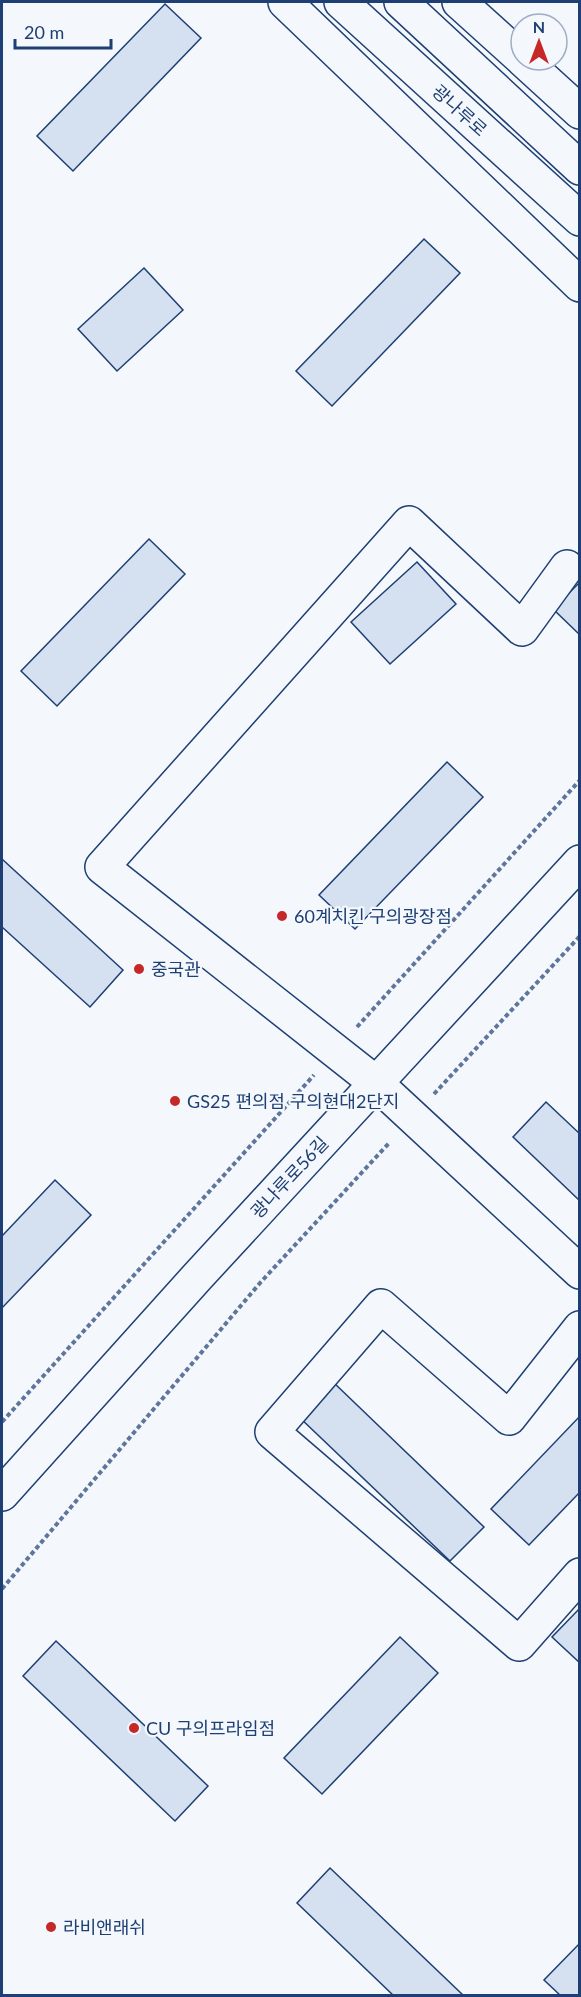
<svg xmlns="http://www.w3.org/2000/svg" width="581" height="1997" viewBox="0 0 581 1997" font-family="Lato,'Noto Sans KR',sans-serif">
	<style>
		.building { fill: #d5e0f0; stroke: #1d3f73; stroke-width: 1.5 }
		.lines { fill: none; stroke-linecap: round; stroke-linejoin: round }
		.minor-casing { stroke: #1d3f73; stroke-width: 36 }
		.major-casing { stroke: #1d3f73; stroke-width: 36 }
		.path { stroke: #5e769c; stroke-width: 4; stroke-dasharray: 4.5 3; stroke-linecap: butt }
		.minor { stroke: #f4f7fb; stroke-width: 33 }
		.major { stroke: #f4f7fb; stroke-width: 33 }
		.poi-dot { fill: #c62828; stroke: #f4f7fb; stroke-width: 2 }
		.labels { text-anchor: middle; dominant-baseline: central; stroke-width: 4.5; stroke-linejoin: round; paint-order: stroke }
		.street-label { font-size: 18px; fill: #1d3f73; stroke: #f4f7fb }
		.poi-label { font-size: 18px; fill: #1d3f73; stroke: #f4f7fb; text-anchor: start }
	</style>
	<rect width="100%" height="100%" fill="#f4f7fb"/>
	<path class="building" d="M 165,4 L 201,38 L 73,171 L 37,136 Z
		M 424,239 L 460,273 L 332,406 L 296,371 Z
		M 144,268 L 183,310 L 117,371 L 78,329 Z
		M 149,539 L 185,574 L 57,706 L 21,671 Z
		M 417,562 L 456,604 L 390,664 L 351,622 Z
		M 580,582 L 580,635 L 553,609 Z
		M 447,762 L 483,797 L 355,929 L 319,895 Z
		M 2,859 L 123,970 L 90,1007 L 2,927 Z
		M 546,1102 L 580,1134 L 580,1201 L 513,1137 Z
		M 55,1180 L 91,1215 L 2,1308 L 2,1236 Z
		M 332,1381 L 484,1527 L 450,1561 L 298,1416 Z
		M 580,1416 L 580,1492 L 529,1545 L 491,1509 Z
		M 580,1608 L 580,1663 L 552,1637 Z
		M 400,1637 L 438,1673 L 322,1794 L 284,1758 Z
		M 56,1641 L 208,1786 L 175,1821 L 23,1676 Z
		M 330,1868 L 464,1996 L 394,1996 L 297,1903 Z
		M 580,1943 L 580,1996 L 561,1996 L 544,1980 Z"/>
	<g class="lines">
		<defs>
			<path id="minor" d="M 285,2 L 580,285
				M 459,2 L 521,58
				M 523,60 L 580,112
				M 567,567 L 522,629 L 409,523 L 102,867 L 376,1083 L 580,1272
				M 580,1328 L 509,1418 L 381,1306 L 272,1432 L 519,1644 L 580,1575
				M 2,1494 L 198,1276 L 580,862"/>
			<path id="major" d="M 341,2 L 580,219
				M 401,2 L 580,168"/>
		</defs>
		<use href="#minor" class="minor-casing"/>
		<use href="#major" class="major-casing"/>
		<path class="path" d="M 357,1027 L 580,780
			M 434,1094 L 580,936
			M 2,1422 L 314,1075
			M 2,1589 L 260,1283 L 390,1142"/>
		<use href="#minor" class="minor"/>
		<use href="#major" class="major"/>
	</g>
	<g class="poi-dot">
		<circle cx="282" cy="916" r="6"/>
		<circle cx="139" cy="969" r="6"/>
		<circle cx="175" cy="1101" r="6"/>
		<circle cx="134" cy="1728" r="6"/>
		<circle cx="51" cy="1927" r="6"/>
	</g>
	<g class="labels">
		<g class="street-label">
			<text transform="translate(460 110) rotate(42)">광나루로</text>
			<text transform="translate(289 1177) rotate(-47)">광나루로56길</text>
		</g>
		<g class="poi-label">
			<text x="294" y="916">60계치킨 구의광장점</text>
			<text x="151" y="969">중국관</text>
			<text x="187" y="1101">GS25 편의점 구의현대2단지</text>
			<text x="146" y="1728">CU 구의프라임점</text>
			<text x="63" y="1927">라비앤래쉬</text>
		</g>
	</g>
	<rect width="581" height="1997" fill="none" stroke="#1d3f73" stroke-width="6"/>
	<g transform="translate(539 42)"><circle r="28" fill="#f4f7fb" stroke="#9eadc5" stroke-width="1.5"/>
	<path d="M0-4.5L10 22L0 15L-10 22Z" fill="#c62828"/>
	<text y="-9" font-size="16" font-weight="bold" text-anchor="middle" fill="#1d3f73">N</text>
	</g>
	<path d="M15 39v9h96v-9" fill="none" stroke="#1d3f73" stroke-width="3"/>
	<text x="24" y="39" font-size="18" fill="#1d3f73" stroke="#f4f7fb" stroke-width="4.5" paint-order="stroke">20 m</text>
</svg>
